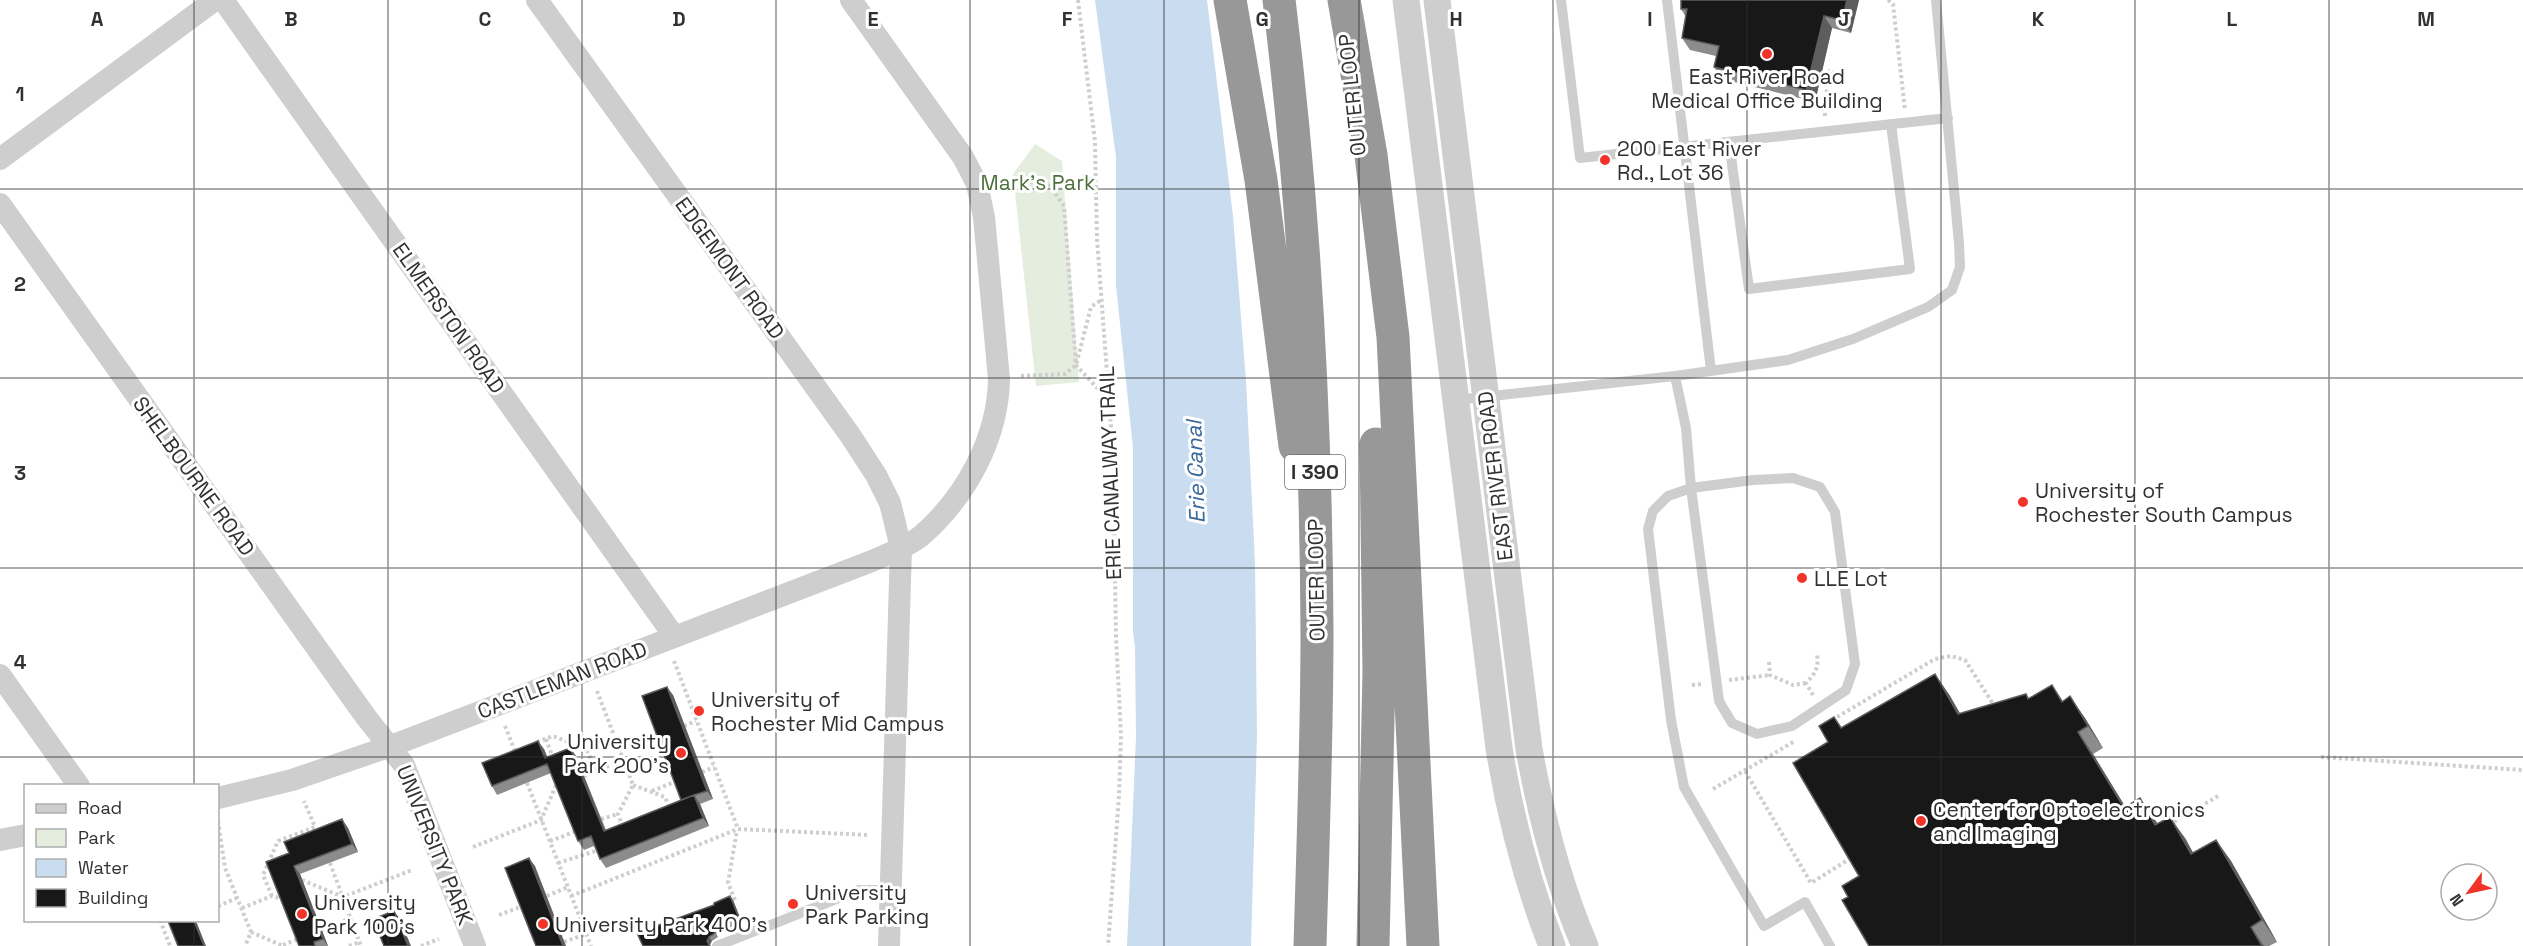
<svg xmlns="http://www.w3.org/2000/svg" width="2523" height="946" viewBox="0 0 2523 946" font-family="'Space Grotesk',sans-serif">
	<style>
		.green { fill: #e5eede }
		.water { fill: #cadcef }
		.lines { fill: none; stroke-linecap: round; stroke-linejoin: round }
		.path { stroke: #cecece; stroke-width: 4; stroke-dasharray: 3 3; stroke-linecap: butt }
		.service { stroke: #cecece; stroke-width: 10 }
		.minor { stroke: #cecece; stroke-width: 22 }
		.tertiary { stroke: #cecece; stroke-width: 27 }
		.motorway { stroke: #989898; stroke-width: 33 }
		.wall { fill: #8c8c8c }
		.shaded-wall { fill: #5d5d5d }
		.building { fill: #181818; stroke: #5d5d5d; stroke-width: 1.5 }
		.grid { fill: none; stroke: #313131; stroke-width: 1.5; stroke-opacity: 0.55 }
		.poi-dot { fill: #f23329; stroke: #fff; stroke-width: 2 }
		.labels { text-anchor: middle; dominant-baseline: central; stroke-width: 6; stroke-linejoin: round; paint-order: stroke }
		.shield { fill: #fff; stroke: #6f6f6f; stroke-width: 1.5 }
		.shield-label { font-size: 20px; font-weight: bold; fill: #313131 }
		.poi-label { font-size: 21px; fill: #313131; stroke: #fff; text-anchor: start }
		.street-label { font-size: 21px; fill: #313131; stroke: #fff }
		.park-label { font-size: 21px; fill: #4d703a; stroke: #fff }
		.water-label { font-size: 22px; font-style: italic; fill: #38689a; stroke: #fff }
		.grid-label { font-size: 20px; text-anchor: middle; font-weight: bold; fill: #313131; stroke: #fff; stroke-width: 6; stroke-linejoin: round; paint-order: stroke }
	</style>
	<rect width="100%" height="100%" fill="#fff"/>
	<path class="green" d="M 1035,144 L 1062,161 L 1079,382 L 1036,386 L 1013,174 Z"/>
	<path class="water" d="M 1095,0 L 1207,0 L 1233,216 L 1246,381 L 1255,563 L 1257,736 L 1251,946 L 1127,946 L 1136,737 L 1135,647 L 1133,632 L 1133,448 L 1116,285 L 1116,157 Z"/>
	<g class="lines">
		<path class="path" d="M 1078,0 L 1095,142 L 1097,239 L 1113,454 L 1116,636 L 1121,735 L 1119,796 L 1108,946
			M 1888,0 L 1893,4 L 1905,110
			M 1825,116 L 1824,101 L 1832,73 L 1828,70
			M 1000,183 L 1026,181 L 1050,186 L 1064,206 L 1076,365 L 1109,401
			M 1021,376 L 1065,374 L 1076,365 L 1091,307 L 1101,300
			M 674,661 L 738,829
			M 1769,662 L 1770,675 L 1793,685 L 1806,683
			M 1729,680 L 1770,675
			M 1692,685 L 1702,684
			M 597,691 L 633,785 L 618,814 L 623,827
			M 1813,695 L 1806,683 C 1815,674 1819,668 1817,655
			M 1832,720 L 1935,659 L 1951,656 L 1965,660 L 1995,707
			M 505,726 L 515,751
			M 684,726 L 696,721
			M 546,739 L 553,758
			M 537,742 L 553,736 L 587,750 L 596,771
			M 619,750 L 659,735
			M 2321,757 L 2523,770
			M 1745,771 L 1811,883 L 1851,858
			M 702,772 L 714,767
			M 584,776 L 623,760
			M 527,783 L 591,946
			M 633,785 L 665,797 L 670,809
			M 1713,789 L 1795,741
			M 652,791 L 677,781
			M 601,819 L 618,814
			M 218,821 L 225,868 L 251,932 L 245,946
			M 2169,825 L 2218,796
			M 550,841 L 577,831
			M 473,847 L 541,820 L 557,783
			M 330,863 L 361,946
			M 558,863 L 599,850
			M 302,880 L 343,897 L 412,870
			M 272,896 L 263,875 L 278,841 L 315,827 L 304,801
			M 547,896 L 568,887
			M 571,896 L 738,829 L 869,835
			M 735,900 L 728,883 L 737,830
			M 218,906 L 237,898
			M 242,908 L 272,896 L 283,899
			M 499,915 L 523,906
			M 160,920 L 170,946
			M 321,930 L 351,918
			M 251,932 L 283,946
			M 564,942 L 586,934
			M 283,945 L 298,939
			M 349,946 L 360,942
			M 421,946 L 439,939"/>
		<path class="service" d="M 1561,0 L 1580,158 L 1948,118
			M 1667,0 L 1711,371
			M 1729,142 L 1749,289 L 1910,269 L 1891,124
			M 1675,376 L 1686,428 L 1691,488 L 1719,701 L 1732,723 L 1757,734 L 1792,726 L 1846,690 L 1855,664 L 1835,512 L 1820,487 L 1793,478 L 1753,480 L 1691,488 L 1668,496 L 1653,511 L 1648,529 L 1671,720 L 1684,787 L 1764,926 L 1805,902 L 1830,946
			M 1456,400 L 1675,376 L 1788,360 L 1853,339 L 1928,307 L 1952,290 L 1960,267 L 1959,243 L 1936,0
			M 717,946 L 859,890 L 891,890"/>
		<path class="minor" d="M 223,0 L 674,636
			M 537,0 L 850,435 L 876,475 L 890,503 L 901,548 L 889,946
			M 0,159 L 215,0
			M 0,204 L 366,717 L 404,765 L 475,946
			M 0,675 L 79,786
			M 218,798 L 292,780 L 391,746 L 872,561 C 888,554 907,547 921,536 C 966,497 998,438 999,379 L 984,217 L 977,184 L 963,157 L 851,0
			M 0,840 L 26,835"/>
		<path class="tertiary" d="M 1406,0 L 1499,748 C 1510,816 1527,882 1552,946
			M 1437,0 L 1529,749 C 1541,816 1558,883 1585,946"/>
		<path class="motorway" d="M 1230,0 L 1261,180 L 1295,446
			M 1279,0 C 1305,210 1316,421 1317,632 C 1317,737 1313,841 1310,946
			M 1344,0 L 1371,155 L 1393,337 L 1423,946
			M 1373,946 L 1379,672 L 1376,444"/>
	</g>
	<path class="wall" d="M 1859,0 L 1851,33 L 1832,28 L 1815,102 L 1722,79 L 1714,67 L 1716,56 L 1690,50 L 1682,38 L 1686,17 L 1681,9 Z
		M 1935,674 L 1950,696 L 1960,714 L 2026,694 L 2029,698 L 2052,685 L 2063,701 L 2085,718 L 2103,748 L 2093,754 L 2125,807 L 2140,798 L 2158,824 L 2185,838 L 2193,853 L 2216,840 L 2231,861 L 2277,942 L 2269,946 L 1869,946 L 1848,897 L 1859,876 L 1828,742 L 1834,717 L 1842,728 Z
		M 673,695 L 713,799 L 700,804 L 709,826 L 606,868 L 600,859 L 594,846 L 584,850 L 578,841 L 551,773 L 497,795 L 492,786 L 544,749 L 547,757 L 570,748 L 576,756 L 606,830 L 682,800 Z
		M 348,828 L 358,852 L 300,874 L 328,946 L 299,946 L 289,853 Z
		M 733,900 L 742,923 L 716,933 L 718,937 L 712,941 L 643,946 Z"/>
	<path class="shaded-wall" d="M 1847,0 L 1859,0 L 1851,33 L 1842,20 Z
		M 1824,16 L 1832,28 L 1815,102 L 1806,90 Z
		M 1935,674 L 1950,696 L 1973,736 L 1958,714 Z
		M 667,687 L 673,695 L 713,799 L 707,791 Z
		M 2070,696 L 2085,718 L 2103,748 L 2088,726 Z
		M 2078,732 L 2093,754 L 2139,829 L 2124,808 Z
		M 538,741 L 544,749 L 551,766 L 545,758 Z
		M 570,748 L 576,756 L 609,840 L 604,831 Z
		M 694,795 L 700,804 L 709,826 L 703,818 Z
		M 2140,798 L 2155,820 L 2171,846 L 2155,825 Z
		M 2170,817 L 2185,838 L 2206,876 L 2191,854 Z
		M 342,819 L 348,828 L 358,852 L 352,844 Z
		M 2216,840 L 2231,861 L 2277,942 L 2262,920 Z
		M 529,858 L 535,866 L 566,946 L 563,946 Z
		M 294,866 L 300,874 L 328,946 L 323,939 Z
		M 730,896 L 733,900 L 742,923 L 739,918 Z
		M 394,911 L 400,919 L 411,946 L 408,946 Z
		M 194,921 L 196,921 L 206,946 L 204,946 Z
		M 2251,927 L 2264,946 L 2262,946 Z
		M 709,937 L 712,941 L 710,945 L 707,941 Z"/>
	<path class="building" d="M 1681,0 L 1847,0 L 1842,20 L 1824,16 L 1806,90 L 1714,67 L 1719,46 L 1682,38 L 1687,9 L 1681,9 Z
		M 1935,674 L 1958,714 L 2026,694 L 2028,699 L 2052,685 L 2062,702 L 2070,696 L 2088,726 L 2078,732 L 2124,808 L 2140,798 L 2155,825 L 2170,817 L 2191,854 L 2216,840 L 2262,920 L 2251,927 L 2262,946 L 1869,946 L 1842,900 L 1848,897 L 1842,886 L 1859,876 L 1793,763 L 1828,742 L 1819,726 L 1834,717 L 1841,728 Z
		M 667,687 L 707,791 L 694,795 L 703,818 L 600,859 L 591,836 L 578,841 L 547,764 L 492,786 L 482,763 L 538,741 L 545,758 L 570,748 L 604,831 L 694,795 L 681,800 L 642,696 Z
		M 342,819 L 352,844 L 294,866 L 323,939 L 314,942 L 315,946 L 299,946 L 266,862 L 289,853 L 284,842 Z
		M 529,858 L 563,946 L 536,946 L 505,868 Z
		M 730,896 L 739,918 L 713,928 L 715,933 L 709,937 L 707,941 L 710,946 L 643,946 L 637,933 L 714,905 L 714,903 Z
		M 394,911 L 408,946 L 384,946 L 373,919 Z
		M 168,921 L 194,921 L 204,946 L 178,946 Z"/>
	<path class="grid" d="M 194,0 L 194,786M 388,0 L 388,946M 582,0 L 582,946M 776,0 L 776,946M 970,0 L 970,946M 1164,0 L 1164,946M 1359,0 L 1359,946M 1553,0 L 1553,946M 1747,0 L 1747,946M 1941,0 L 1941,946M 2135,0 L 2135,946M 2329,0 L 2329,946M 0,189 L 2523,189M 0,378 L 2523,378M 0,568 L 2523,568M 0,757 L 2523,757M 194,920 L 194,946"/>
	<g class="poi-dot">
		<circle cx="1767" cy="54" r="6"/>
		<circle cx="1605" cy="160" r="6"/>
		<circle cx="2023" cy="502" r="6"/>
		<circle cx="1802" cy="578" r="6"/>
		<circle cx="699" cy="711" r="6"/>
		<circle cx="681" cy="753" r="6"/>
		<circle cx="1921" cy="821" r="6"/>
		<circle cx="793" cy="904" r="6"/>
		<circle cx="302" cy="914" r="6"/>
		<circle cx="543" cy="924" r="6"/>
	</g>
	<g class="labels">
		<rect class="shield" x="1285" y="455" width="60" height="34" rx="4.5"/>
		<g class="shield-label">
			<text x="1315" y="472">I 390</text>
		</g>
		<g class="poi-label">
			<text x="1767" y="76" text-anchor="middle">East River Road<tspan x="1767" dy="24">Medical Office Building</tspan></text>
			<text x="1617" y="148">200 East River<tspan x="1617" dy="24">Rd., Lot 36</tspan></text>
			<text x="2035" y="490">University of<tspan x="2035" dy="24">Rochester South Campus</tspan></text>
			<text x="1814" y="578">LLE Lot</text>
			<text x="711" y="699">University of<tspan x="711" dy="24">Rochester Mid Campus</tspan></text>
			<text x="669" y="741" text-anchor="end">University<tspan x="669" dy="24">Park 200's</tspan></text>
			<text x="1933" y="809">Center for Optoelectronics<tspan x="1933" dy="24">and Imaging</tspan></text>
			<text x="805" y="892">University<tspan x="805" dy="24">Park Parking</tspan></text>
			<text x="314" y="902">University<tspan x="314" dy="24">Park 100's</tspan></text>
			<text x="555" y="924">University Park 400's</text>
		</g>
		<g class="street-label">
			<text transform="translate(1352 95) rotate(-96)">OUTER LOOP</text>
			<text transform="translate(730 268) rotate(54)">EDGEMONT ROAD</text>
			<text transform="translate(449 318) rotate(55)">ELMERSTON ROAD</text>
			<text transform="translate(1110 473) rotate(-92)">ERIE CANALWAY TRAIL</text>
			<text transform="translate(194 476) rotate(54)">SHELBOURNE ROAD</text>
			<text transform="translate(1495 476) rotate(-97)">EAST RIVER ROAD</text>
			<text transform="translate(1316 580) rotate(-91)">OUTER LOOP</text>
			<text transform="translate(562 680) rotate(-21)">CASTLEMAN ROAD</text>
			<text transform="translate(435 845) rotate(68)">UNIVERSITY PARK</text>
		</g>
		<g class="park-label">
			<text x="1038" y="182">Mark's Park</text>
		</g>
		<g class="water-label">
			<text transform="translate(1195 472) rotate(-92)">Erie Canal</text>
		</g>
	</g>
	<g class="grid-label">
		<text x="97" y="26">A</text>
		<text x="291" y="26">B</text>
		<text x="485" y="26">C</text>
		<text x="679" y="26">D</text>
		<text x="873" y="26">E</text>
		<text x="1067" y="26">F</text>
		<text x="1262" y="26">G</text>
		<text x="1456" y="26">H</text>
		<text x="1650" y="26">I</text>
		<text x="1844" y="26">J</text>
		<text x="2038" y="26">K</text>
		<text x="2232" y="26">L</text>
		<text x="2426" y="26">M</text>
		<text x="20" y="101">1</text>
		<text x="20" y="291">2</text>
		<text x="20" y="480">3</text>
		<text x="20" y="669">4</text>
	</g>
	<rect x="24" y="784" width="195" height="138" fill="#ffffff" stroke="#adadad" stroke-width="1.5"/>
	<rect x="36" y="804" width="30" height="9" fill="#cecece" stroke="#adadad" stroke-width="1.5"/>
	<text x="78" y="814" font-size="18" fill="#313131">Road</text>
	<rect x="36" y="829" width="30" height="18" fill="#e5eede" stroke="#adadad" stroke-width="1.5"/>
	<text x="78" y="844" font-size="18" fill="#313131">Park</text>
	<rect x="36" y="859" width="30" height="18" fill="#cadcef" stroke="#adadad" stroke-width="1.5"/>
	<text x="78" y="874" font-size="18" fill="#313131">Water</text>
	<rect x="36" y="889" width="30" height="18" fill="#181818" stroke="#adadad" stroke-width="1.5"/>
	<text x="78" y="904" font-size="18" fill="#313131">Building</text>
	<g transform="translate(2469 892) rotate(237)"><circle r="28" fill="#ffffff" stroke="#adadad" stroke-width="1.5"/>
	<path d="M0-4.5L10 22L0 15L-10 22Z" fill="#f23329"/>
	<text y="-9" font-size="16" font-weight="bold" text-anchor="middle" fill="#313131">N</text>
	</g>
</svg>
